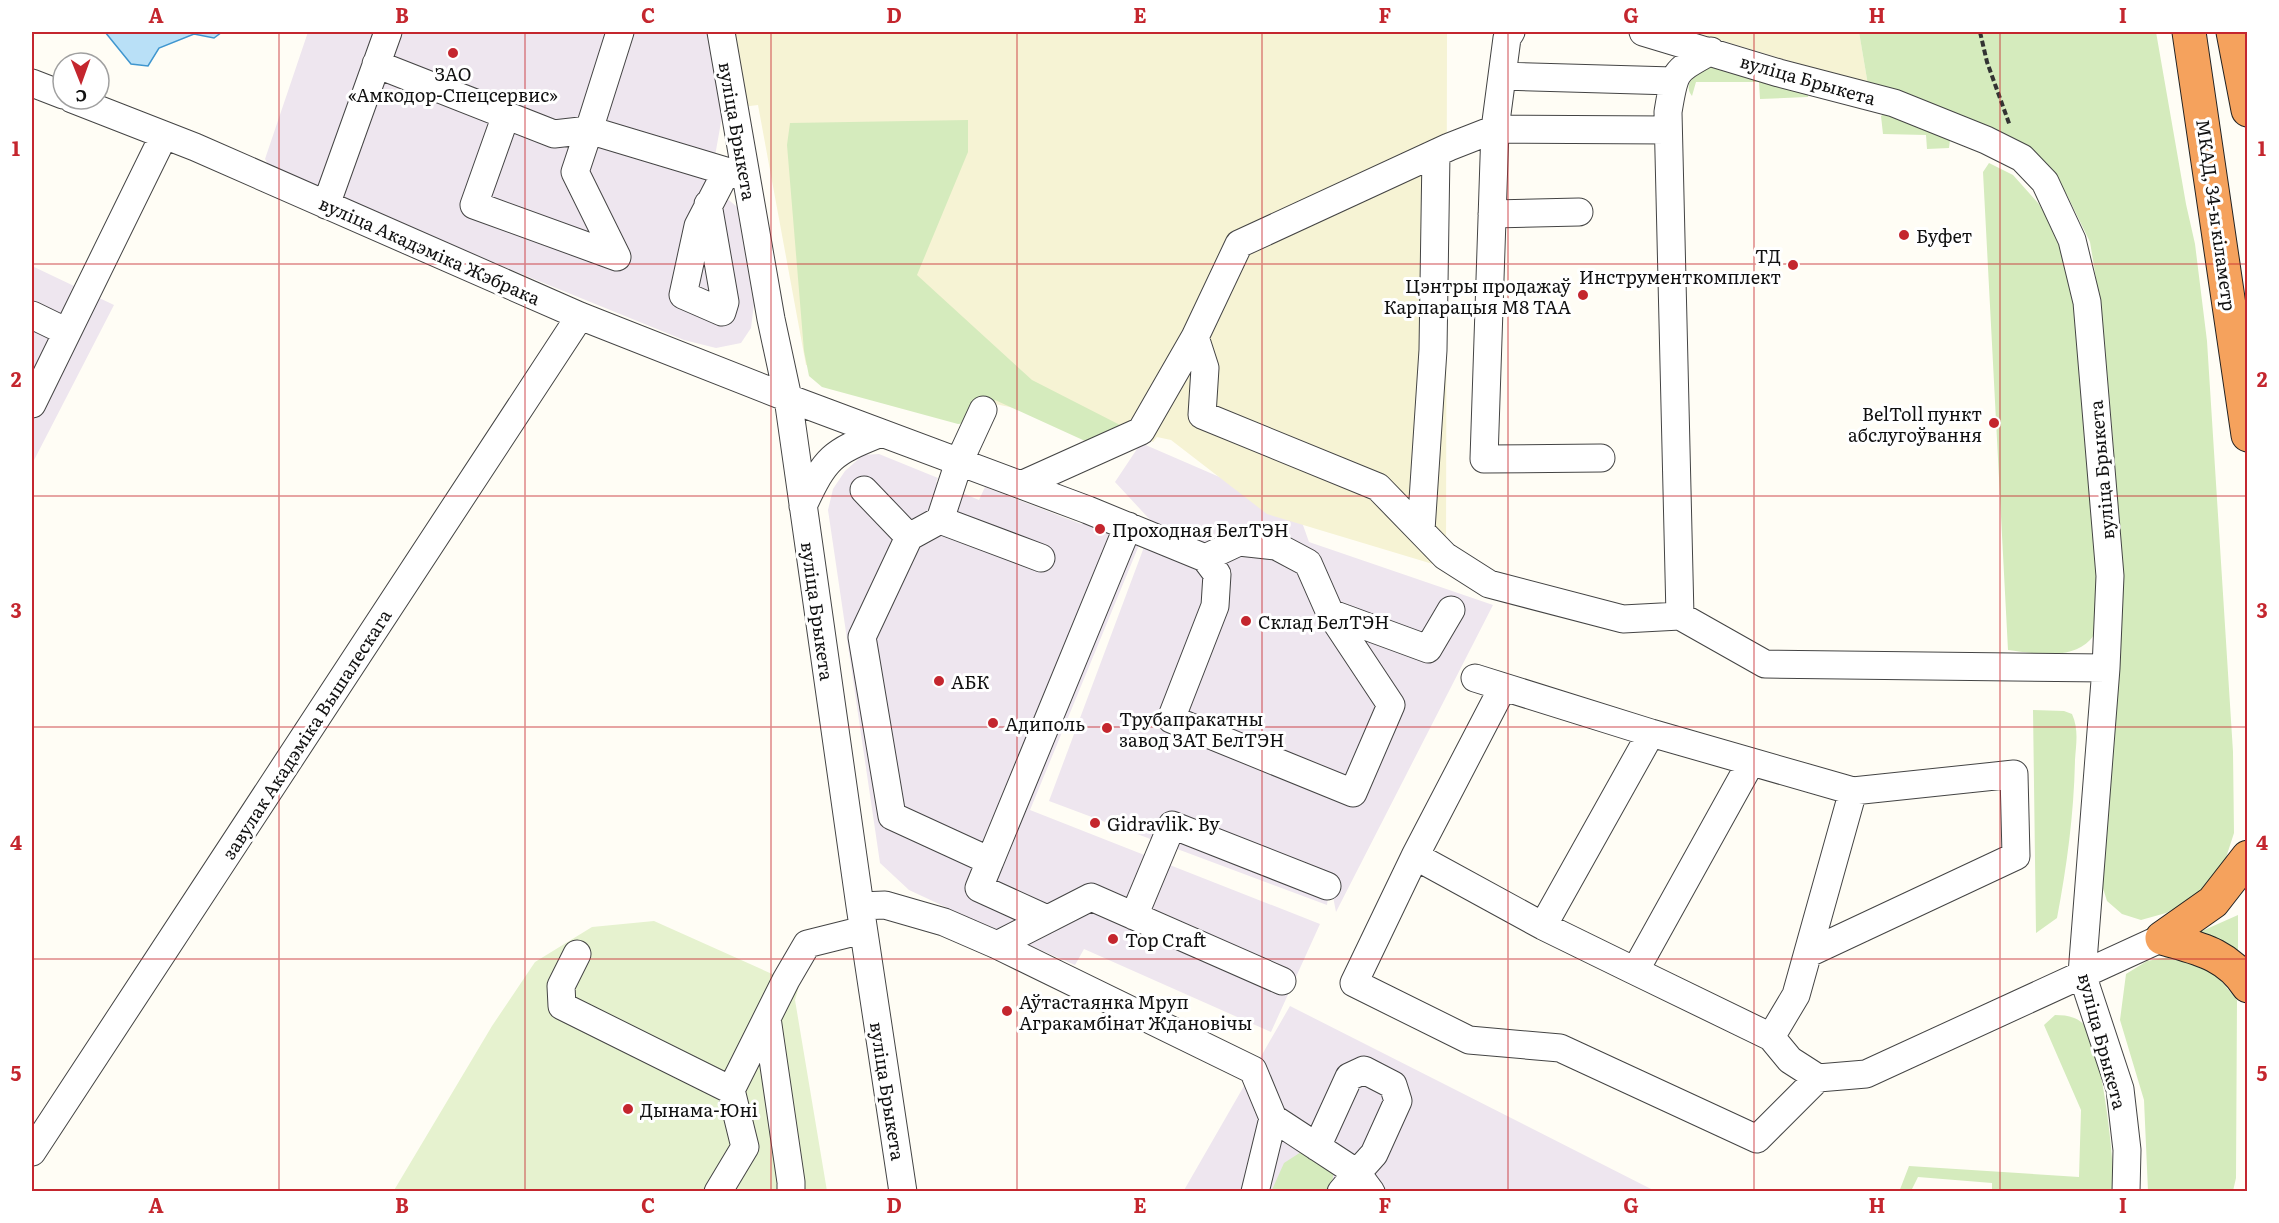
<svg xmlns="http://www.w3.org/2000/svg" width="2279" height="1223" viewBox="0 0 2279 1223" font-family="Literata,serif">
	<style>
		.industrial { fill: #eee6ef }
		.farmland { fill: #f6f3d4 }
		.green { fill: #d5ebbd }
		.pitch { fill: #e6f2cf }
		.water { fill: #b9e0f7; stroke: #3f96cf; stroke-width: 1.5 }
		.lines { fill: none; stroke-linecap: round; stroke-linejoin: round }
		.minor-casing { stroke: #444; stroke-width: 29 }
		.highway-casing { stroke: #222; stroke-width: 35 }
		.path { stroke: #333; stroke-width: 4; stroke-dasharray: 6 3; stroke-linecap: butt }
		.minor { stroke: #fff; stroke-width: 27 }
		.highway { stroke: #f5a25d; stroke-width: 33 }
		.grid { fill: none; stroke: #c4262e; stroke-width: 1.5; stroke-opacity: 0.55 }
		.poi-dot { fill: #c4262e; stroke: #fff; stroke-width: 2 }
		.labels { text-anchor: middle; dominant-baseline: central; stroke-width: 6; stroke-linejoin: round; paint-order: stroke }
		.poi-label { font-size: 18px; fill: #111; stroke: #fff; text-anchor: start }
		.street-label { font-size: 18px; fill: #111; stroke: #fff }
		.neatline { fill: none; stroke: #c4262e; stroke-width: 2 }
		.grid-label { font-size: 20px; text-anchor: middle; font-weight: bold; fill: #c4262e }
	</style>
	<rect width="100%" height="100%" fill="#fffdf5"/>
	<path class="industrial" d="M 308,32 L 708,32 L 723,111 L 710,184 L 737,207 L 754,304 L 751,328 L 741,343 L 716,348 L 684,340 L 273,173 L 265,159 Z
		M 32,266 L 114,305 L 32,464 Z
		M 1141,443 L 1298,511 L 1309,542 L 1493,605 L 1336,912 L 1330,881 L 1327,905 L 1049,801 L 1153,523 L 1115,482 Z
		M 879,454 L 938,478 L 936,482 L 979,500 L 985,487 L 1081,524 L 1088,510 L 1144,533 L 1030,810 L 1320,924 L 1271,1032 L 1084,949 L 1075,965 L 1010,937 L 909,890 L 880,863 L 828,510 L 833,489 L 845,471 L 863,455 Z
		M 1290,1006 L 1655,1191 L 1183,1192 Z"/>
	<path class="farmland" d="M 708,32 L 1447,32 L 1446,568 L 1267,514 L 1171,440 L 1157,437 L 1153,442 L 1136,433 L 806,365 L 758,105 L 734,108 Z
		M 1694,32 L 1859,32 L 1868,85 Z"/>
	<path class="green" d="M 1859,32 L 2156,32 L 2186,204 L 2195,244 L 2207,341 L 2233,752 L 2234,833 L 2222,870 L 2197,896 L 2166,913 L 2141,920 L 2122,914 L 2107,901 L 2100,879 L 2120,581 L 2113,441 L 2102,315 L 2090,242 L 2067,195 L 2033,152 L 1868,85 Z
		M 1713,60 L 1807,86 L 1808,97 L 1760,99 L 1759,82 L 1696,82 L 1692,96 C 1680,82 1703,69 1713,60 Z
		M 1884,114 L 1888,114 L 1950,140 L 1949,148 L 1927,149 L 1926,135 L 1883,134 L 1881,116 Z
		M 968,120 L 968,152 L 917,275 L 1032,380 L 1122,426 L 1107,451 L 995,400 L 982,421 L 958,424 L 822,387 L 809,376 L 804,351 L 787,145 L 790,123 Z
		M 1989,163 L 2013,175 L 2038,203 L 2064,242 L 2080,312 L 2101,619 C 2098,626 2095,635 2090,640 C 2070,661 2033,653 2008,650 L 1983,172 Z
		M 2033,710 L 2064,711 L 2072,714 C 2079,729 2076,745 2075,760 C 2074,813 2067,866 2057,918 L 2036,933 Z
		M 2238,915 L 2238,957 L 2193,935 Z
		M 2174,956 L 2212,970 L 2237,1000 L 2236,1178 L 2233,1191 L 2148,1191 L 2144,1100 L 2120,1020 L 2126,974 L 2147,961 Z
		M 2055,1015 C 2067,1015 2079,1017 2087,1028 C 2101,1047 2116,1167 2113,1191 L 1992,1191 L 1992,1183 L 1918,1177 L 1911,1191 L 1899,1192 L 1909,1166 L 2079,1177 L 2081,1110 L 2044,1025 Z
		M 1301,1152 L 1334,1170 L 1332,1184 L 1326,1191 L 1271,1192 L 1284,1163 Z"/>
	<path class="pitch" d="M 654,921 L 799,986 L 795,1000 L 827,1191 L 393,1192 L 492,1026 L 535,962 L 592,927 Z"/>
	<path class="water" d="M 105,32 L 222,32 L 214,38 L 194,34 L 159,48 L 148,66 L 131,64 Z"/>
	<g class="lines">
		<defs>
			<path id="minor" d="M 620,32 L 589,130 L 742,176
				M 721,32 L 771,319 L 788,398 L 860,906 L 903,1192
				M 1511,32 L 1507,38 L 1495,129 L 1484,459 L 1601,458
				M 1643,32 L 1779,73 L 1894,103 L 1986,140 L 2022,158 L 2045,182 L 2072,240 L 2087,302 L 2110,576 L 2106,668 L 2082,974 L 2120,1089 L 2127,1150 L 2126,1192
				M 1711,51 C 1674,72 1675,69 1668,112 L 1680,616 L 1765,664 L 2106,668
				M 376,64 L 554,134 L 589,130 L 575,172 L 617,257 L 474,205 L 506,115
				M 1502,76 L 1673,81
				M 32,83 L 63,95
				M 72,99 L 195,147 L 580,316 L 788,398 L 1088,510 L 1205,558 L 1239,542 L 1276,546 L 1308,563 L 1330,613 L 1428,649 L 1451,610
				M 708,204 L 725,302 L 722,312 L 683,295 L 698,226 L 726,172
				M 326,205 L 388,32
				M 1492,214 L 1579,212
				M 32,315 L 67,332
				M 1195,337 L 1205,368 L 1202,415 L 1378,487 L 1445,556 L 1489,584 L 1623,619 L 1680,616
				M 32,404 L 164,135
				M 983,410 L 959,462 L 940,520 L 909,537 L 862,637 L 892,816 L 990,861 L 979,888 L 1047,919
				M 1021,485 L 1141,431 L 1195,337 L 1239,244 L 1449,147 L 1495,129 L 1668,130
				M 864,490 L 909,537
				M 803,506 C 826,457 831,453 881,433
				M 940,520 L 1041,558
				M 1421,530 L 1433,350 L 1436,153
				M 1205,558 L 1217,574 L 1215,606 L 1171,719 L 1353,793 L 1391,705 L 1330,613
				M 1475,678 L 1651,733 L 1853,791 L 1796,995 L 1771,1037 L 1790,1060 L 1818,1078 L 1866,1074 L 2162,938
				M 1751,762 L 1635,971 L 1543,926 L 1415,856 L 1354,983 L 1469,1040 L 1560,1048 L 1757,1139 L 1818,1078
				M 1415,856 L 1503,687
				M 990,861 L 1128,526
				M 860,906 L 885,905 L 944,922 L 997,945 L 1253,1070 L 1273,1118 L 1357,1173 L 1341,1192
				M 1134,916 L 1172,825 L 1327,886
				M 1543,926 L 1651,733
				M 997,945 L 1091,897 L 1282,981
				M 1809,953 L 2016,856 L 2014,774 L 1853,791
				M 577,954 L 561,986 L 562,1006 L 731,1090 L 786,980 L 807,944 L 863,930
				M 1635,971 L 1771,1037
				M 767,1018 L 791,1182 L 791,1192
				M 1317,1147 L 1349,1077 L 1364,1070 L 1393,1085 L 1398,1101 L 1374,1154 L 1357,1173 L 1371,1192
				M 32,1152 L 580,316
				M 718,1192 L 745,1147 L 731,1090
				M 1255,1192 L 1273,1118"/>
			<path id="highway" d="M 2189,32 L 2248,435
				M 2233,32 L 2248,110
				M 2162,938 L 2213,902 L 2248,857
				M 2162,938 C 2196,948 2227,953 2248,986"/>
		</defs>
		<use href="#minor" class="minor-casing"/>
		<use href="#highway" class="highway-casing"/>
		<path class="path" d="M 1980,32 L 1987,62 L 2010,126"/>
		<use href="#minor" class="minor"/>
		<use href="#highway" class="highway"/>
	</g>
	<path class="grid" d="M 279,32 L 279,1192M 525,32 L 525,1192M 771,32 L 771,1192M 1017,32 L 1017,1192M 1262,32 L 1262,1192M 1508,32 L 1508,1192M 1754,32 L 1754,1192M 2000,32 L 2000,1192M 32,264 L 2248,264M 32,496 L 2248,496M 32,727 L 2248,727M 32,959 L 2248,959"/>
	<g class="poi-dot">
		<circle cx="453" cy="53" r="6"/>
		<circle cx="1904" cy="235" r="6"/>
		<circle cx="1793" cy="265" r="6"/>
		<circle cx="1583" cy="295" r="6"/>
		<circle cx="1994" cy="423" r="6"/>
		<circle cx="1100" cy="529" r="6"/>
		<circle cx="1246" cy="621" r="6"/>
		<circle cx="939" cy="681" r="6"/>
		<circle cx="993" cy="723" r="6"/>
		<circle cx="1107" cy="728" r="6"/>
		<circle cx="1095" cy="823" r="6"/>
		<circle cx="1113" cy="939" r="6"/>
		<circle cx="1007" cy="1011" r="6"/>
		<circle cx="628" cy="1109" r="6"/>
	</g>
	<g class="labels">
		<g class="poi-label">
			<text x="453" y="73" text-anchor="middle">ЗАО<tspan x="453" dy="21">«Амкодор-Спецсервис»</tspan></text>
			<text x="1916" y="235">Буфет</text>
			<text x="1781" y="255" text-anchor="end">ТД<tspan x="1781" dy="21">Инструменткомплект</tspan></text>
			<text x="1571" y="285" text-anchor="end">Цэнтры продажаў<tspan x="1571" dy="21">Карпарацыя М8 ТАА</tspan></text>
			<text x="1982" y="413" text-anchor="end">BelToll пункт<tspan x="1982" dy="21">абслугоўвання</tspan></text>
			<text x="1112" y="529">Проходная БелТЭН</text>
			<text x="1258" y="621">Склад БелТЭН</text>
			<text x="951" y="681">АБК</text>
			<text x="1119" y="718">Трубапракатны<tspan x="1119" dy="21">завод ЗАТ БелТЭН</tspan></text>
			<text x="1005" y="723">Адиполь</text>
			<text x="1107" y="823">Gidravlik. By</text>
			<text x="1125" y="939">Top Craft</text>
			<text x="1019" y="1001">Аўтастаянка Мруп<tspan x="1019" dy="21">Агракамбінат Ждановічы</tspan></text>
			<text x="640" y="1109">Дынама-Юні</text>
		</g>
		<g class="street-label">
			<text transform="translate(1808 79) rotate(16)">вуліца Брыкета</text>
			<text transform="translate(738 131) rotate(80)">вуліца Брыкета</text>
			<text transform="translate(2217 215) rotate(82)">МКАД, 34-ы кіламетр</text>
			<text transform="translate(430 250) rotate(24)">вуліца Акадэміка Жэбрака</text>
			<text transform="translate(2101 470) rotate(-95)">вуліца Брыкета</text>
			<text transform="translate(818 611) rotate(82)">вуліца Брыкета</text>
			<text transform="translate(306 734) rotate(-57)">завулак Акадэміка Вышалескага</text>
			<text transform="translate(2103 1041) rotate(75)">вуліца Брыкета</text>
			<text transform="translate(888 1091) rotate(81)">вуліца Брыкета</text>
		</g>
	</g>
	<rect width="2279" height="1223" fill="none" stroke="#ffffff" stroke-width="66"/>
	<g transform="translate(81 81) rotate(179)"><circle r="28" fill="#ffffff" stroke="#a0a0a0" stroke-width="1.5"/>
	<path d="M0-4.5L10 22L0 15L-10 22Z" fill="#c4262e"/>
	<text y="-9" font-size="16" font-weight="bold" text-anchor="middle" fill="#111111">С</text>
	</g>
	<rect x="33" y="33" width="2213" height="1157" class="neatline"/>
	<g class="grid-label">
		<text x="156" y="23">A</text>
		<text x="402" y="23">B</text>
		<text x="648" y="23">C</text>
		<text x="894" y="23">D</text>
		<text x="1140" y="23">E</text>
		<text x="1385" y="23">F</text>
		<text x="1631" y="23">G</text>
		<text x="1877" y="23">H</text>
		<text x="2123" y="23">I</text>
		<text x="16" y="156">1</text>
		<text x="2262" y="156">1</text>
		<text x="16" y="387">2</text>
		<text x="2262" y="387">2</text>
		<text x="16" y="618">3</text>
		<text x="2262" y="618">3</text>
		<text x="16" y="850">4</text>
		<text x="2262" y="850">4</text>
		<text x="16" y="1081">5</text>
		<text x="2262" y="1081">5</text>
		<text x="156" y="1213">A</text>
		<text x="402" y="1213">B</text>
		<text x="648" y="1213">C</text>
		<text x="894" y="1213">D</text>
		<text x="1140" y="1213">E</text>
		<text x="1385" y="1213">F</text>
		<text x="1631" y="1213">G</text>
		<text x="1877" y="1213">H</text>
		<text x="2123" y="1213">I</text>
	</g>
</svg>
